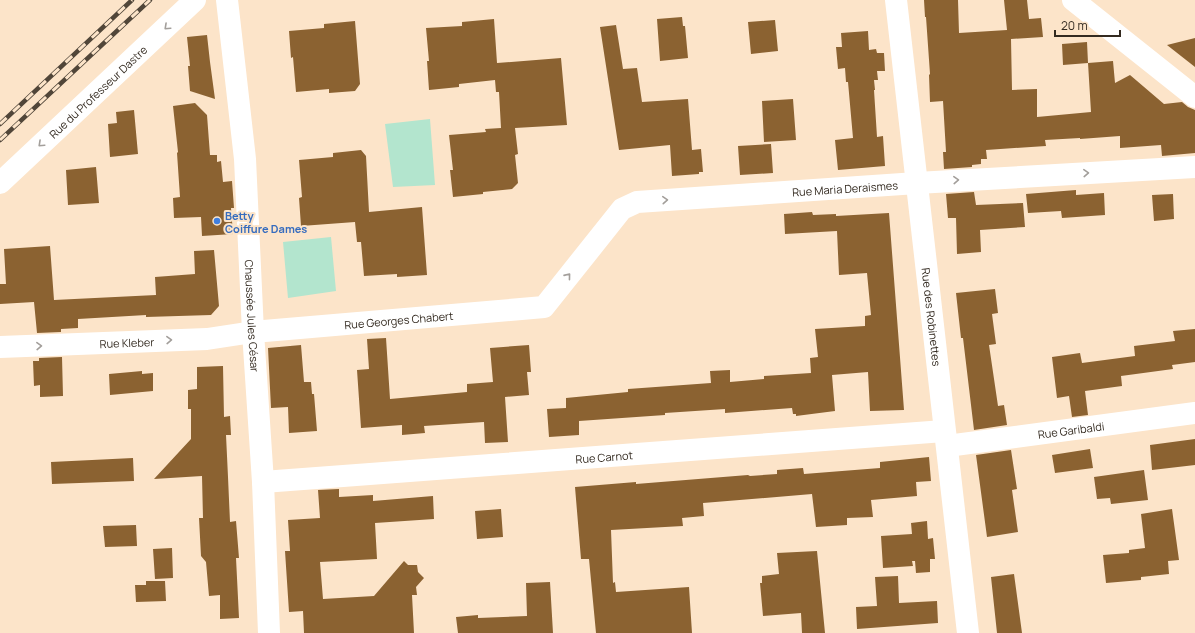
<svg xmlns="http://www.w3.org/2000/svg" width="1195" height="633" viewBox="0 0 1195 633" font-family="Manrope,sans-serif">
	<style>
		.green { fill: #b3e5ce }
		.building { fill: #8b6231 }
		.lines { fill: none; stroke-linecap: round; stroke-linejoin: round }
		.minor { stroke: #fff; stroke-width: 22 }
		.rail-casing { stroke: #514639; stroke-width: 4.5 }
		.rail { stroke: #fce4c9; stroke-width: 3; stroke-dasharray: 9; stroke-linecap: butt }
		.oneway { stroke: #a39f9b }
		.shop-dot { fill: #3f7fe0; stroke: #fce4c9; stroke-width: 1.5 }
		.labels { text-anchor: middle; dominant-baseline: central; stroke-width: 4; stroke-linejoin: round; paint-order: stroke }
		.street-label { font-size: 11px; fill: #332a20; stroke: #fce4c9 }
		.shop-label { font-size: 11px; font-weight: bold; fill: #366cbe; stroke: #fce4c9; text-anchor: start }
	</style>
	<rect width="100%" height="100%" fill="#fce4c9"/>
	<path class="green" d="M 430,119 L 435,185 L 393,187 L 385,124 Z
		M 331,237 L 336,291 L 288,298 L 283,242 Z"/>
	<path class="building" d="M 924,0 L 958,0 L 959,33 L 1007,30 L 1004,0 L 1027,0 L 1029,19 L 1041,18 L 1043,37 L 1011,39 L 1012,90 L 1037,89 L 1037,117 L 1091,112 L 1088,63 L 1113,61 L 1115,83 L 1130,75 L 1164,104 L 1182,102 L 1188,107 L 1195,110 L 1195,153 L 1162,156 L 1161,145 L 1120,148 L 1120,136 L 1080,139 L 1080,138 L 1045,140 L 1046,146 L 986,150 L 987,159 L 981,159 L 981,164 L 972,165 L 972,167 L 944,169 L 943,152 L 946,152 L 943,101 L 930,102 L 929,75 L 930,74 L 926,17 L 925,17 Z
		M 682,17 L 683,26 L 685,26 L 688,58 L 660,61 L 657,19 Z
		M 494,19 L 497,63 L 561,58 L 567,125 L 515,128 L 518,154 L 515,155 L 518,183 L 512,189 L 483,192 L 483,194 L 453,197 L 450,170 L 453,170 L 449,135 L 486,132 L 485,129 L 501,128 L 499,92 L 496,92 L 495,80 L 459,84 L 459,87 L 429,90 L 427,61 L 429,61 L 426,28 L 462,26 L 462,22 Z
		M 775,20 L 778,51 L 751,54 L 748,22 Z
		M 355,21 L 360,84 L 355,91 L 329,93 L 329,89 L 296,92 L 293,57 L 291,58 L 289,31 L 324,28 L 324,24 Z
		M 616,25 L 623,69 L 637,68 L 642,102 L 688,99 L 692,150 L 701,149 L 703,172 L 699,172 L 699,174 L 672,176 L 670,145 L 619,150 L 600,27 Z
		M 868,31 L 869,50 L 876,49 L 877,53 L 884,53 L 885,71 L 877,71 L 878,80 L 874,80 L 875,90 L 874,90 L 877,137 L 883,136 L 885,166 L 838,170 L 835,140 L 853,138 L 848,82 L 846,82 L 845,68 L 838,69 L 836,47 L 842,47 L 841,33 Z
		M 207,35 L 210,62 L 215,99 L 190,91 L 188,66 L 190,66 L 187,37 Z
		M 1195,38 L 1195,67 L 1167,45 Z
		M 1087,42 L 1088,63 L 1063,65 L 1062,44 Z
		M 793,99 L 796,140 L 764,142 L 762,101 Z
		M 195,103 L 207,115 L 210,155 L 217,155 L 217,162 L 221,161 L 223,182 L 232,181 L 234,208 L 231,208 L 233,234 L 202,236 L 201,217 L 174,218 L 173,198 L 180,197 L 177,153 L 178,152 L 173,106 Z
		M 134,110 L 138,154 L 110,157 L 108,124 L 117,123 L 116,112 Z
		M 771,144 L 773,173 L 740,175 L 738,146 Z
		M 361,150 L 366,156 L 369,212 L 422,207 L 427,275 L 397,277 L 397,274 L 364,276 L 361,242 L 357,242 L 355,222 L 301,226 L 299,198 L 302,197 L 299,160 L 333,157 L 333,153 Z
		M 96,167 L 99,203 L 68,205 L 66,170 Z
		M 1076,190 L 1076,195 L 1104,193 L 1105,215 L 1062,218 L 1061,211 L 1028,213 L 1026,194 Z
		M 974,192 L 976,205 L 1023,203 L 1025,227 L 980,230 L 981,252 L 957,254 L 956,218 L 948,218 L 946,194 Z
		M 1173,194 L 1174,219 L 1154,221 L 1152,195 Z
		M 812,212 L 813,215 L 836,214 L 836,216 L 889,213 L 904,410 L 870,411 L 868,372 L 832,375 L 835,411 L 796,416 L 796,414 L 793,414 L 792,408 L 725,413 L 725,409 L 665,413 L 665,415 L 579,421 L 579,435 L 549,437 L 547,409 L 566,408 L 566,398 L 628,392 L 628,389 L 711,383 L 710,371 L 730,370 L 730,382 L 764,379 L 764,376 L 811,373 L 810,358 L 818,357 L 815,329 L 865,326 L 865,316 L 871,315 L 867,273 L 839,275 L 837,231 L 785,234 L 784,214 Z
		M 50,246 L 54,300 L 156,295 L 155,277 L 195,274 L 194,251 L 214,250 L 219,306 L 211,315 L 146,317 L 146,315 L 78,319 L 78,328 L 61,329 L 61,332 L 37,333 L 34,302 L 0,304 L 0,284 L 6,284 L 4,249 Z
		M 995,289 L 998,313 L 992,314 L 996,344 L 989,345 L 998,406 L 1004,405 L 1007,425 L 974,430 L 963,338 L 961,338 L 956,293 Z
		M 1195,329 L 1195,362 L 1172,365 L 1173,369 L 1121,376 L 1122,386 L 1085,391 L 1088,415 L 1072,417 L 1069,396 L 1057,398 L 1052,357 L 1080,353 L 1082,363 L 1135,356 L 1134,346 L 1175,341 L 1173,331 Z
		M 386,338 L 390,399 L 467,392 L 467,384 L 493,382 L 490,348 L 529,345 L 531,372 L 527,372 L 529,395 L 505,397 L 508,442 L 485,443 L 484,422 L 424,426 L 425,433 L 402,435 L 402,425 L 361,428 L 357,370 L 369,369 L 367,339 Z
		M 301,345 L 304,382 L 311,382 L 312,394 L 314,394 L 317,431 L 289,433 L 288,407 L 271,408 L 268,348 Z
		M 62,357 L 63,396 L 40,397 L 40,385 L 34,386 L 33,361 L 39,361 L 39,358 Z
		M 223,366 L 224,417 L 230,416 L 231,435 L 226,435 L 228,477 L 230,522 L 236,521 L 239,558 L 236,558 L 239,618 L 220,619 L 220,595 L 209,596 L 206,562 L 201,556 L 199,518 L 203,518 L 202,476 L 154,479 L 191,439 L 191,409 L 188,409 L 188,390 L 197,389 L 197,367 Z
		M 142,371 L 142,374 L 153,373 L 153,391 L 110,395 L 109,374 Z
		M 1195,439 L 1195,465 L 1152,470 L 1150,445 Z
		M 1090,449 L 1093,468 L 1055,473 L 1052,455 Z
		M 1011,450 L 1017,489 L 1012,490 L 1018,532 L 987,537 L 976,455 Z
		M 929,457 L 931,481 L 916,482 L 917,496 L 871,500 L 873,517 L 847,518 L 847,525 L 816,527 L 812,494 L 703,503 L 704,516 L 682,518 L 683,526 L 611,530 L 613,583 L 615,582 L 616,592 L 689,587 L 692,633 L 596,633 L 589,559 L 581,559 L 575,487 L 636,482 L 636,484 L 748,475 L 750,476 L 777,474 L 777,470 L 803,468 L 804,474 L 880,468 L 880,462 Z
		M 133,458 L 134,481 L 52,484 L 51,462 Z
		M 1144,470 L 1148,500 L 1111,504 L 1110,498 L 1097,499 L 1094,477 Z
		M 339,489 L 339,497 L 373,495 L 373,501 L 433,496 L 434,519 L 375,523 L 377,559 L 320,562 L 323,599 L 374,596 L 404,561 L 408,565 L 417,565 L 418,572 L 424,578 L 416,587 L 417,595 L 412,595 L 414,633 L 304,633 L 303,611 L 289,612 L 285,551 L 290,551 L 288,520 L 320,518 L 318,490 Z
		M 501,509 L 503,537 L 477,539 L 475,511 Z
		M 1172,509 L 1179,560 L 1168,561 L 1169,574 L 1141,577 L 1141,580 L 1106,583 L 1103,555 L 1129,553 L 1129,550 L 1145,548 L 1141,514 Z
		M 927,521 L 928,539 L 933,538 L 935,559 L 930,559 L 930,572 L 916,573 L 915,561 L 912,561 L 913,566 L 883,568 L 881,536 L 912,534 L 911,523 Z
		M 136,525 L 137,546 L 105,547 L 103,526 Z
		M 172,548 L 173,578 L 155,579 L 153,549 Z
		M 817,551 L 825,633 L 802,633 L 801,613 L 763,616 L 760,583 L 762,583 L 762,576 L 779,574 L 777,553 Z
		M 1014,574 L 1022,633 L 997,633 L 991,577 Z
		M 898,576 L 899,603 L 937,601 L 938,623 L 857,629 L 856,607 L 877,606 L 875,577 Z
		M 146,581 L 165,581 L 166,601 L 136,602 L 135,585 L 146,585 Z
		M 550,582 L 553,633 L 458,633 L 456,617 L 478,615 L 478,618 L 527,616 L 526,583 Z"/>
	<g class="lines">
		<g class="minor">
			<path id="s1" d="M 227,0 L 245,159 L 253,332 L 263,482 L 269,633"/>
			<path id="s2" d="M 896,0 L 968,633"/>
			<path d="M 1073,0 L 1195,97"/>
			<path id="s3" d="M 0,183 L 195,0"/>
			<path id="s4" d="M 0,347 L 207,339 L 253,332 L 544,307 L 622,209 L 637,202 L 917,183 L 1195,167"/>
			<path id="s5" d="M 947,446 L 1195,413"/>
			<path id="s6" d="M 263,482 L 944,431"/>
		</g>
		<defs>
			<path id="rail" d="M 0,124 L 132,0
				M 0,140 L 150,0"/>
		</defs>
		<use href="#rail" class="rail-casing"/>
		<use href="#rail" class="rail"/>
	</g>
	<defs><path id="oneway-chevron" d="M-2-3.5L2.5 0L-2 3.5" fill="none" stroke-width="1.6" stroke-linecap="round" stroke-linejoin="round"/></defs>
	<g class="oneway">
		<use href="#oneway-chevron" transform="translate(167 27) rotate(137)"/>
		<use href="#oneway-chevron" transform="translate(41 144) rotate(137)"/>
		<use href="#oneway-chevron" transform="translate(1086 173) rotate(-3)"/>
		<use href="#oneway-chevron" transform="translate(956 180) rotate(-3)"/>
		<use href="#oneway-chevron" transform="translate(665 200) rotate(-4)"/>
		<use href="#oneway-chevron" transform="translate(568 276) rotate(-51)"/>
		<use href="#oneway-chevron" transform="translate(169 340) rotate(-2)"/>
		<use href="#oneway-chevron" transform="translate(39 346) rotate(-2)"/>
	</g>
	<circle class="shop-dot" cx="217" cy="221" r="4"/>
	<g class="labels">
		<g class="street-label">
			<text stroke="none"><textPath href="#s3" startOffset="134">Rue du Professeur Dastre</textPath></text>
			<text stroke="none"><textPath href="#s4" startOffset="896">Rue Maria Deraismes</textPath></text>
			<text stroke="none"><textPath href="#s1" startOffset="317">Chaussée Jules César</textPath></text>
			<text stroke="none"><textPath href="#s2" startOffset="319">Rue des Robinettes</textPath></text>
			<text stroke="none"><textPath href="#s4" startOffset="400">Rue Georges Chabert</textPath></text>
			<text stroke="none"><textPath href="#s4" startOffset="127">Rue Kleber</textPath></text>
			<text stroke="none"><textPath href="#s5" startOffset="125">Rue Garibaldi</textPath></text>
			<text stroke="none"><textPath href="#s6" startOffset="342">Rue Carnot</textPath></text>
		</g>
		<g class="shop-label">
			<text x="225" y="215">Betty<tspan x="225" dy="13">Coiffure Dames</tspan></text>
		</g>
	</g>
	<path d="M1055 30v6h65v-6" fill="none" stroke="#332a20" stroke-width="2"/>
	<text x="1061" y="30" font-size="12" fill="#332a20" stroke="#fce4c9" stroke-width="3" paint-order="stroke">20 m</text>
</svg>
